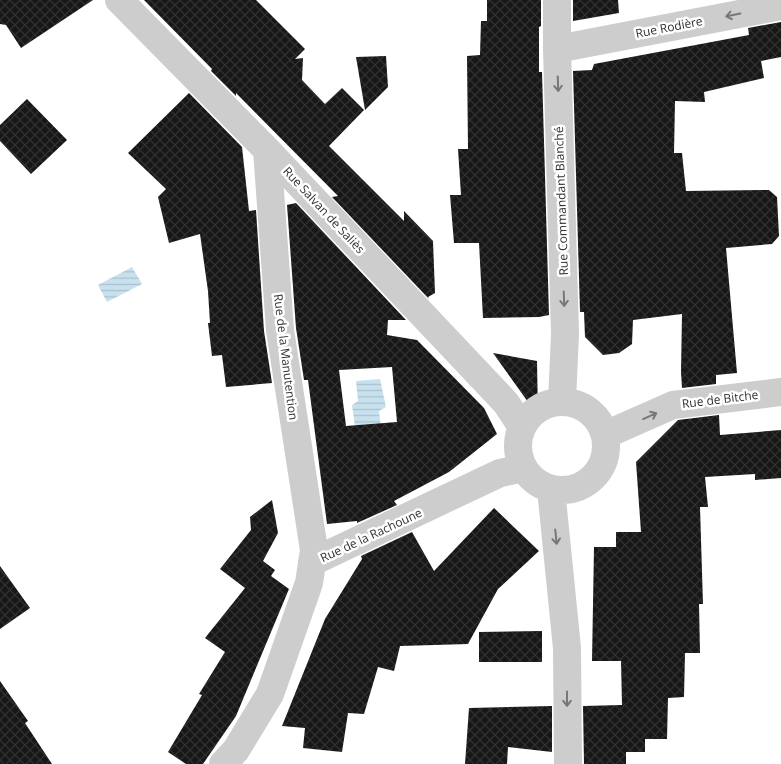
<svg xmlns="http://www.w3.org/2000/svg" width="781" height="764" viewBox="0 0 781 764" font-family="'Open Sans',sans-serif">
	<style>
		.water { fill: url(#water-rules) }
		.building { fill: url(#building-cross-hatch); fill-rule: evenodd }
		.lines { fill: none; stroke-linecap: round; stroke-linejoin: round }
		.minor { stroke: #cdcdcd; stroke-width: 28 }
		.oneway { stroke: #777 }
		.labels { text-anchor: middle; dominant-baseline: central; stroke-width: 5; stroke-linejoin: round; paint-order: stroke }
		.street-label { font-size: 12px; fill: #303030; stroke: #fff }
	</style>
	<defs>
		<pattern id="water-rules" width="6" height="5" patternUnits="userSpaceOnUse" patternTransform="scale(1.25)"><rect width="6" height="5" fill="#c8e1ee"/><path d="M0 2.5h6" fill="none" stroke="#acc1cc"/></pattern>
		<pattern id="building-cross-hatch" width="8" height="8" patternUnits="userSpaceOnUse" patternTransform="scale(1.25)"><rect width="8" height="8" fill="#171717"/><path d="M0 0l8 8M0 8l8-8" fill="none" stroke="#303030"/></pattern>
	</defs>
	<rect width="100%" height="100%" fill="#fff"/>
	<path class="water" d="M 132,267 L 142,284 L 107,302 L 98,285 Z
		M 380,379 L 386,407 L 379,411 L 381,429 L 356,434 L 352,405 L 358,401 L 356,381 Z"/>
	<path class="building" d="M 0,0 L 93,0 L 21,48 L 6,25 L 0,24 Z
		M 144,0 L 256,0 L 305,49 L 295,59 L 303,58 L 302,80 L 325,104 L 342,88 L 364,110 L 329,146 L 404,221 L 404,211 L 433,241 L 435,293 L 428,297 L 429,299 L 332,197 L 338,196 L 236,93 L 236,96 L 211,71 L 212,69 Z
		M 487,0 L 541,0 L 541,26 L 539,27 L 539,72 L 542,72 L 549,315 L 539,317 L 483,318 L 479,243 L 454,243 L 450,195 L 461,195 L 458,149 L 468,149 L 467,56 L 480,55 L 481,21 L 487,21 Z
		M 573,0 L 618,0 L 619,13 L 573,21 Z
		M 781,22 L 781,57 L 761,61 L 764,78 L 704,92 L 705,102 L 675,101 L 674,153 L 682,153 L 686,191 L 769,190 L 777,197 L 779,236 L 772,244 L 726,248 L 737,373 L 716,375 L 716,384 L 682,388 L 681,372 L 682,314 L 633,320 L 632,344 L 619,353 L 603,355 L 585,337 L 584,312 L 580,312 L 573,71 L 592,70 L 594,64 L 749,35 L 748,28 Z
		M 386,56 L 388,87 L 365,110 L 356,57 Z
		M 189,93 L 242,147 L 249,211 L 256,210 L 264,331 L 272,383 L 226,387 L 222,355 L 212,356 L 208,323 L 210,323 L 208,291 L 200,234 L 169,243 L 158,197 L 166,189 L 128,153 Z
		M 27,99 L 67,140 L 31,174 L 0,141 L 0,125 Z
		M 296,203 L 406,320 L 388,320 L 387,335 L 417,340 L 484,408 L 497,434 L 449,472 L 394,501 L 397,505 L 357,523 L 357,521 L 327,524 L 308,380 L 304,380 L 296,328 L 287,205 ZM 392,367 L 397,422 L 346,426 L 339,370 Z
		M 493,353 L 537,361 L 538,416 Z
		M 719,415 L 720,435 L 781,430 L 781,478 L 755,480 L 755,474 L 705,477 L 708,507 L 700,507 L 703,604 L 699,604 L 700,653 L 685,653 L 684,697 L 668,698 L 667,739 L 645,739 L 645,752 L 626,752 L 626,764 L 584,764 L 583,706 L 622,705 L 621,661 L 592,661 L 594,547 L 616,547 L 616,532 L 641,532 L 636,462 L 678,420 Z
		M 272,500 L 278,533 L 263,561 L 275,570 L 271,576 L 289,589 L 236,716 L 203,764 L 186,764 L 168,752 L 202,695 L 199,694 L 225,652 L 205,638 L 245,588 L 220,569 L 251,530 L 250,517 Z
		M 494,508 L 539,551 L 498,589 L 468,644 L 400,646 L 394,671 L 378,667 L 364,714 L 348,713 L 342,752 L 303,748 L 305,728 L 282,726 L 325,619 L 362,559 L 361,556 L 412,532 L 434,571 Z
		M 0,566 L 30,608 L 0,629 Z
		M 542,631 L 542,662 L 479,662 L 479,632 Z
		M 0,681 L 28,721 L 25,723 L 52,764 L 0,764 Z
		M 552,706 L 552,752 L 508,747 L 507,764 L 465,764 L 469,708 Z"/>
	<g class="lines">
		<path class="minor" d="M 119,0 L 267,150 L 506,403 L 522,427
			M 557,0 L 557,49 L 565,334 L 562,402
			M 557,49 L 781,6
			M518 446a44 44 0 1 1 88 0a44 44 0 1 1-88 0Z
			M 605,435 L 673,405 L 781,392
			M 551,489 L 567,648 L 568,764
			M 312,562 L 500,473 L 524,468
			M 223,764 L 236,750 L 270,694 L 309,583 L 314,550 L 280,330 L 267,150"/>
	</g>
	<defs><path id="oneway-shaft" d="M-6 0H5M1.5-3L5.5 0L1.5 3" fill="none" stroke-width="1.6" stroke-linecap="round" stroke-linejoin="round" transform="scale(1.25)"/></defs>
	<g class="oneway">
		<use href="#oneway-shaft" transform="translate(733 15) rotate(169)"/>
		<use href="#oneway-shaft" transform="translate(558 84) rotate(88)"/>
		<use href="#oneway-shaft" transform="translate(564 299) rotate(88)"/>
		<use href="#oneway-shaft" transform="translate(650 416) rotate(-24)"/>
		<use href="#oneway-shaft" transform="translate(556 537) rotate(84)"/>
		<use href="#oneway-shaft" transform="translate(567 699) rotate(90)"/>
	</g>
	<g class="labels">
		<g class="street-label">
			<text transform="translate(669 27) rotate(-11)">Rue Rodière</text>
			<text transform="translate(561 201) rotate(-92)">Rue Commandant Blanché</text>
			<text transform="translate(324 210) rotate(47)">Rue Salvan de Saliès</text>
			<text transform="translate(286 357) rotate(83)">Rue de la Manutention</text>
			<text transform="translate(720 399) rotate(-7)">Rue de Bitche</text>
			<text transform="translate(371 535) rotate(-25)">Rue de la Rachoune</text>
		</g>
	</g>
</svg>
